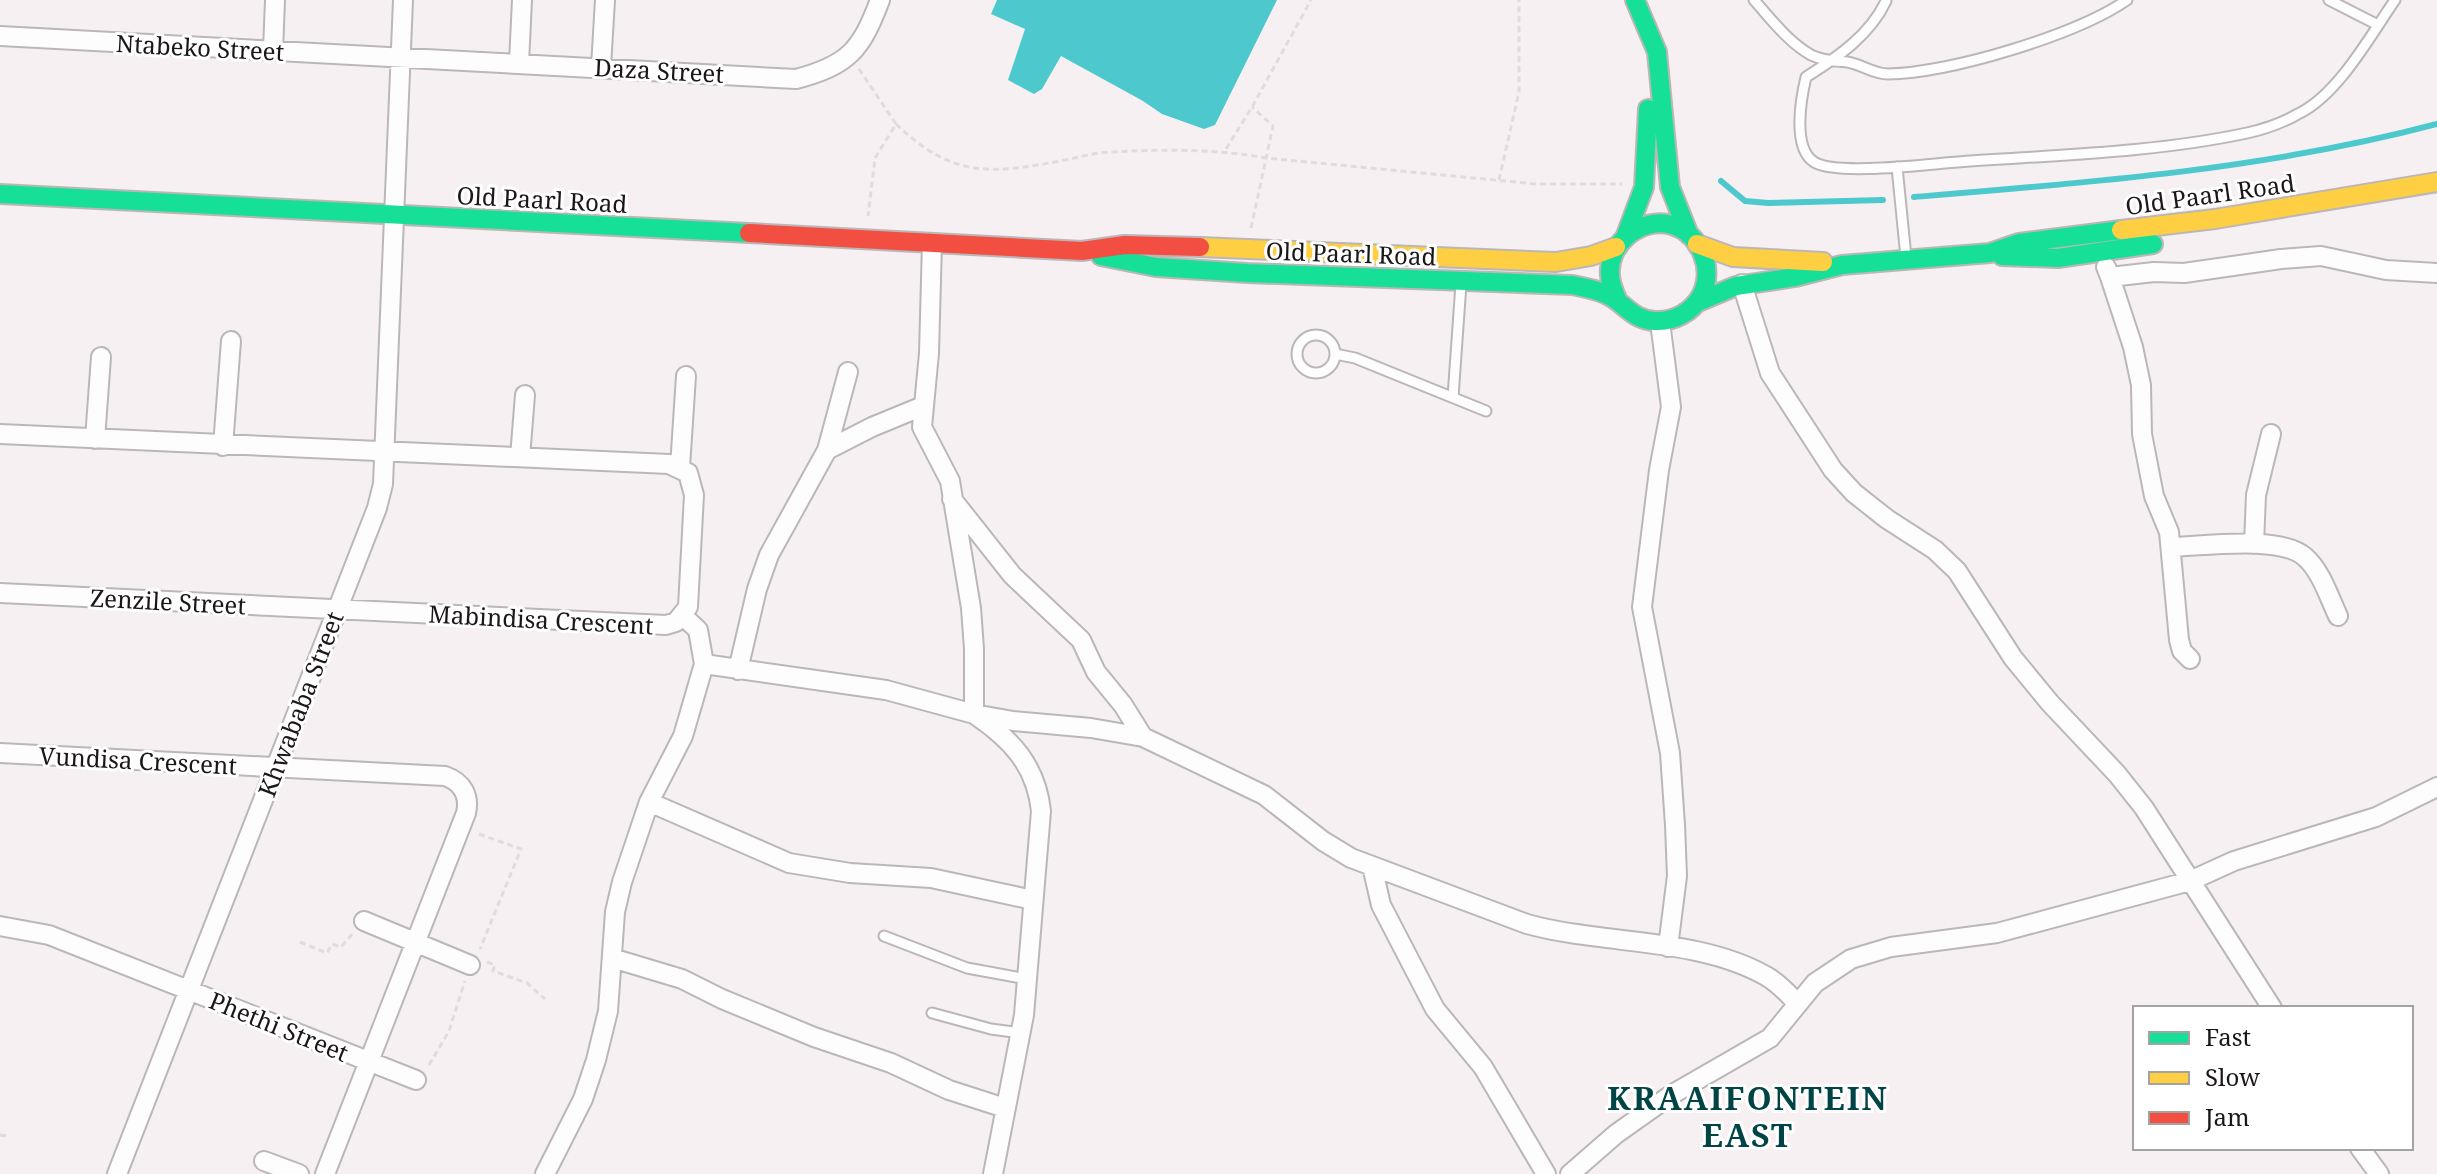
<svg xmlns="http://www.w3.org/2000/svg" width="2437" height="1174" viewBox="0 0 2437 1174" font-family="'Noto Serif',serif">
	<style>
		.water { fill: #4dc9cd }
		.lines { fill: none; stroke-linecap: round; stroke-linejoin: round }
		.stream { stroke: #4dc9cd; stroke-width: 6 }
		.lane-casing { stroke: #bbb7b8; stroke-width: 13 }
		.street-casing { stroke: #bbb7b8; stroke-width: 22 }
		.fast-casing { stroke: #bbb7b8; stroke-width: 22 }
		.slow-casing { stroke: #bbb7b8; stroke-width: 22 }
		.jam-casing { stroke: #bbb7b8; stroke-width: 22 }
		.path { stroke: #dfdcde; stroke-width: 3; stroke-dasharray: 6 4; stroke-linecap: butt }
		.lane { stroke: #fefdfd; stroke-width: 9 }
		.street { stroke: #fefdfd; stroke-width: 18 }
		.fast { stroke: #16e098; stroke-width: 18 }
		.slow { stroke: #ffcf43; stroke-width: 18 }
		.jam { stroke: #f24e42; stroke-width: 18 }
		.labels { text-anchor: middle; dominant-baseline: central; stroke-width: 6; stroke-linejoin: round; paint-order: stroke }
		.street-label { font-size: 24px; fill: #1b1719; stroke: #fff }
		.district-label { font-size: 32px; font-weight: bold; letter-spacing: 2px; fill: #004446; stroke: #fff }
	</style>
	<rect width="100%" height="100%" fill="#f6f0f2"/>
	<path class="water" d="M 997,0 L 1277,0 L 1215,125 L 1204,129 L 1162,114 L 1143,101 L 1061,56 L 1042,89 L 1034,94 L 1008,80 L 1025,29 L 991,14 Z"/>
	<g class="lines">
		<path class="stream" d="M 1721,181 L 1745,201 L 1768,203 L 1883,200
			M 1914,197 C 2088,183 2268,169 2437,124"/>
		<defs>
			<path id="lane" d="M 1754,0 C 1771,19 1788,42 1811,55 C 1823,61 1835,61 1847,62 C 1861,64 1873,74 1888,74 C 1950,73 2076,35 2127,0
				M 2329,0 L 2378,25
				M 1886,1 C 1870,35 1838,57 1806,77 C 1801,98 1792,148 1814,162 C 1836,176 1929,164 1958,162 C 2054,155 2153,153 2247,133 C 2265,129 2282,123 2298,114 C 2338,95 2370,36 2395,0
				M 1897,167 L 1906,257
				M1297 354a19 19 0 1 1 38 0a19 19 0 1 1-38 0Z
				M 1335,354 L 1355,358 L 1486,411
				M 1453,397 L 1461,284
				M 884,936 L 967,968 L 1027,979
				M 932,1013 L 991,1029 L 1021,1033"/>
			<path id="street" d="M 0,36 L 796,79 C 849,65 861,50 880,0
				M 273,51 L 275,0
				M 519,63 L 522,0
				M 601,67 L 605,0
				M 932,243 L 929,353 L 922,427 L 950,481 L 971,608 L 974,649 L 974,714 C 1011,739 1036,765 1041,811 L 1024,1015 L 993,1174
				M 2106,267 L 2110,277 L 2154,272 L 2184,273 L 2281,259 L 2321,256 L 2386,270 L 2437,273
				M 2110,277 L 2133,347 L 2141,385 L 2142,434 L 2154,496 L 2169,532 L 2179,640 L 2182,651 L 2190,659
				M 1742,284 L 1770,373 L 1833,470 L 1854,493 L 1887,519 L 1935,550 L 1957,571 L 2013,658 L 2050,703 L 2117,774 L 2144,808 L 2272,1008
				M 1660,322 L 1671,407 L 1659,470 L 1642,607 L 1670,753 L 1675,825 L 1677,876 L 1668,947
				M 0,434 L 669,464 L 688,473 L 694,495 L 688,607 L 676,622 L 666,625 L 0,593
				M 95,439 L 101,357
				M 223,446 L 231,341
				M 827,450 L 872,427 L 923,406
				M 520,457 L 525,395
				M 680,467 L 686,376
				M 952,499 L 1012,575 L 1081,640 L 1096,672 L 1123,705 L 1143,737
				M 2254,544 L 2256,495 L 2271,434
				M 2171,547 C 2204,546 2281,535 2305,557 C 2321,571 2329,597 2338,616
				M 683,616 L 698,630 L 704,664 L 886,690 L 974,714 L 1013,721 L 1091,728 L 1143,737 L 1264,795 L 1323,841 L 1351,858 L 1527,924 C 1602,945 1698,937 1766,976 C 1779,983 1788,994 1798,1004
				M 738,670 L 757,589 L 769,555 L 827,450 L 848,372
				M 0,753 L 445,776 C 462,782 470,795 466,813 L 325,1174
				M 649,802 L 789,863 L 850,873 L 931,878 L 1033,900
				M 1372,866 L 1381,905 L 1435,1009 L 1483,1067 L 1546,1174
				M 364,921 L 470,965
				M 0,926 L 49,935 L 416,1080
				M 612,958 L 682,979 L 722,999 L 814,1037 L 891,1063 L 949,1090 L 1005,1108
				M 2360,1148 L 2379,1174
				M 264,1161 L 299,1174
				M 117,1174 L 377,508 L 383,484 L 403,0
				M 545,1174 L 583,1099 L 596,1060 L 608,1011 L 615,912 L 622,882 L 649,802 L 683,736 L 704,664
				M 1570,1174 L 1616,1134 L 1671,1095 L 1770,1038 L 1815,983 L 1851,959 L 1891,947 L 1997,933 L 2190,881 L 2234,861 L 2376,817 L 2437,787"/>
			<path id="fast" d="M 1635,0 L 1657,52 L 1670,187 L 1689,235
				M 0,194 L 749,233
				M 1626,235 L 1644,187 L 1648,109
				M 1101,256 L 1156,267 L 1247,273 L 1572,285 C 1586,288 1601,290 1613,298 C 1628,308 1635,320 1655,321 C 1674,322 1692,312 1701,296 C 1715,269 1701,234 1672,225 C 1641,216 1607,244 1610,275 C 1610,283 1614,292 1617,299
				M 2002,256 L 2058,258 L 2153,244
				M 1698,302 L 1736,286 L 1795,277 L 1842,265 L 1990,253 L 2019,243 L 2121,230"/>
			<path id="slow" d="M 2121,230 L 2215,219 L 2437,182
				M 1697,244 L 1733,257 L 1823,262
				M 1200,247 L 1556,262 L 1591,256 L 1616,247"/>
			<path id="jam" d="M 749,233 L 1082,251 L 1125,245 L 1200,247"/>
		</defs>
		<use href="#lane" class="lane-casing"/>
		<use href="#street" class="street-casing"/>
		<use href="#fast" class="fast-casing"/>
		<use href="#slow" class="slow-casing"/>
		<use href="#jam" class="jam-casing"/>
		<path class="path" d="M 859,69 L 896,124 L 875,158 L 868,216
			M 896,124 C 953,179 992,174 1065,160 C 1081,157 1097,152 1113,152 C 1164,149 1216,149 1266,158 L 1536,184 L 1622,184
			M 1226,149 L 1252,107 L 1311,0
			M 1499,180 L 1519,92 L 1519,0
			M 1251,228 L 1273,126 L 1252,107
			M 479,834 L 521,849 L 480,949
			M 300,942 L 327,953 L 332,944 L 341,947 L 353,933
			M 487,962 L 495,965 L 493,971 L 527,983 L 545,999
			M 429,1065 L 449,1031 L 465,981
			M 0,1135 L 8,1136"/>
		<use href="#lane" class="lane"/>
		<use href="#street" class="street"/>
		<use href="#fast" class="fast"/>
		<use href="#slow" class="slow"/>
		<use href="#jam" class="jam"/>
	</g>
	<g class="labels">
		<g class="street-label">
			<text transform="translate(200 47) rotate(3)">Ntabeko Street</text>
			<text transform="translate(659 70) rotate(3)">Daza Street</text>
			<text transform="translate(2210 194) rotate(-8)">Old Paarl Road</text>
			<text transform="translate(542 199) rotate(3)">Old Paarl Road</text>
			<text transform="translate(1351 253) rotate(2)">Old Paarl Road</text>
			<text transform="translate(168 601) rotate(3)">Zenzile Street</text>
			<text transform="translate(541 619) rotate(3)">Mabindisa Crescent</text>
			<text transform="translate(300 704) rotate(-69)">Khwababa Street</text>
			<text transform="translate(138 760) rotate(3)">Vundisa Crescent</text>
			<text transform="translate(279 1026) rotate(22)">Phethi Street</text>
		</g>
		<g class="district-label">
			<text x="1748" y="1097">KRAAIFONTEIN<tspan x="1748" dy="37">EAST</tspan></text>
		</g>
	</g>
	<rect x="2133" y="1006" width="280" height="144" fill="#ffffff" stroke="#a4a2a3" stroke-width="2"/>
	<rect x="2149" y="1032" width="40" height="12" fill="#16e098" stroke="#a4a2a3" stroke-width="2"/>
	<text x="2205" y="1046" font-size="24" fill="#1b1719">Fast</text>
	<rect x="2149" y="1072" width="40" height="12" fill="#ffcf43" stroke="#a4a2a3" stroke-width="2"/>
	<text x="2205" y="1086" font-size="24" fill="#1b1719">Slow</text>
	<rect x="2149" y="1112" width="40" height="12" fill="#f24e42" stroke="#a4a2a3" stroke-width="2"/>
	<text x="2205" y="1126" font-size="24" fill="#1b1719">Jam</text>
</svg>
